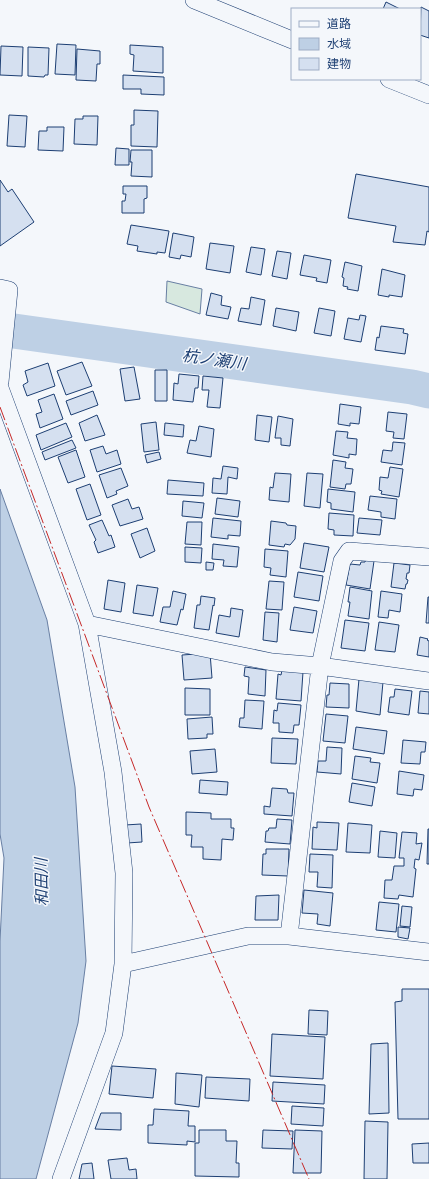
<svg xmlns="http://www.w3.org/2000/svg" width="429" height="1179" viewBox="0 0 429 1179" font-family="'Alegreya Sans','Noto Sans JP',sans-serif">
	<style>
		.green { fill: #d7e8df; stroke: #687fa3 }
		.water { fill: #bed0e5; stroke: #687fa3 }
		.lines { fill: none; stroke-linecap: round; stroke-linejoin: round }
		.river { stroke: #bed0e5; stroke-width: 35 }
		.building { fill: #d5e0f0; stroke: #1d3f73 }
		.street-casing { stroke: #1d3f73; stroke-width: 18 }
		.street { stroke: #f4f7fb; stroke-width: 17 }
		.power { stroke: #c62828; stroke-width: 1; stroke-dasharray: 14 3 2 3; stroke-linecap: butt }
		.labels { text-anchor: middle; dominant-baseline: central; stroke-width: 3; stroke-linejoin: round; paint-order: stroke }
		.water-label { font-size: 16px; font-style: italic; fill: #1d3f73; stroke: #f4f7fb }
	</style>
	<rect width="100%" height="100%" fill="#f4f7fb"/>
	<path class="green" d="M 167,281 L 202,289 L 200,314 L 166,302 Z"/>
	<path class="water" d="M 0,489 L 47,620 L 75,787 L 86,961 L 78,1023 L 36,1179 L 0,1179 L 0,941 L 4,858 L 0,834 Z"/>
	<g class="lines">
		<path class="river" d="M 0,329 L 412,387 L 429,391"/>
	</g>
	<path class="building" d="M 386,2 L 400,9 L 383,9 Z
		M 421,7 L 429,11 L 429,38 L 420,35 Z
		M 57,44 L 76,45 L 75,75 L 55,74 Z
		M 130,45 L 163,47 L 163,73 L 133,71 L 134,55 L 130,54 Z
		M 1,46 L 23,47 L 22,76 L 0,75 Z
		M 28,47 L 49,48 L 48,75 L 45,75 L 44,77 L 28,76 Z
		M 77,49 L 100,51 L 100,64 L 97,64 L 96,81 L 76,80 Z
		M 123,75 L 164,77 L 164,95 L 141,94 L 141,89 L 123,89 Z
		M 134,110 L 158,111 L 157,147 L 131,146 L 131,125 L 134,125 Z
		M 9,115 L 27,116 L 25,147 L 7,146 Z
		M 83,116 L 98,116 L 97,145 L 74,144 L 75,119 L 83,119 Z
		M 47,127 L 64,127 L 63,151 L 38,150 L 39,131 L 47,131 Z
		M 116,148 L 129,149 L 129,165 L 115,165 Z
		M 131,150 L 152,150 L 152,177 L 131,176 L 132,162 L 130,162 Z
		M 356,174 L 429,187 L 429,232 L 427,231 L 425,245 L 393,242 L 396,226 L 348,218 Z
		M 0,180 L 8,192 L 12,189 L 34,222 L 0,246 Z
		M 123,186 L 147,186 L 147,198 L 144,199 L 144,213 L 122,213 L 122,201 L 125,201 L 126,194 L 123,194 Z
		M 131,225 L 169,231 L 165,253 L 157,252 L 157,254 L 137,251 L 138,246 L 127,244 Z
		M 173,233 L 194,237 L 191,257 L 181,255 L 180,259 L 169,257 Z
		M 210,243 L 234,246 L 230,273 L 206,269 Z
		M 251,247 L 265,249 L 261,275 L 246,272 Z
		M 277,251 L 291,253 L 287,279 L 272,276 Z
		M 304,255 L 331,260 L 327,283 L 316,281 L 317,278 L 300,275 Z
		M 345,262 L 362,266 L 358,291 L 347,289 L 348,287 L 343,286 L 344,278 L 342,277 Z
		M 382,269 L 405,275 L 402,297 L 389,295 L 389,297 L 378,295 Z
		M 211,293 L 222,296 L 221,305 L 231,307 L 228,319 L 206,315 Z
		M 251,297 L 265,300 L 261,325 L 238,321 L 241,308 L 249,309 Z
		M 276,308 L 299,312 L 296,331 L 273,326 Z
		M 319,308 L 335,311 L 331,336 L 314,333 Z
		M 360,315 L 366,316 L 361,342 L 344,339 L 348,318 L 359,320 Z
		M 381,326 L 404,329 L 403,333 L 408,334 L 405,354 L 375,350 L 377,337 L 379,338 Z
		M 82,362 L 92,386 L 66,395 L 57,371 Z
		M 48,363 L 55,386 L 27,396 L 23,385 L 28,382 L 25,371 Z
		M 134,367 L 140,399 L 125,401 L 120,369 Z
		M 155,370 L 167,370 L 167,401 L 155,401 Z
		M 179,374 L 199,376 L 198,388 L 195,388 L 193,402 L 173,400 L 174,383 L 178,384 Z
		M 203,376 L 223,378 L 220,408 L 207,407 L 209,390 L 202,390 Z
		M 93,391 L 98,405 L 71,415 L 66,401 Z
		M 54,394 L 63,419 L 40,428 L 36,414 L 42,412 L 38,400 Z
		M 340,404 L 361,407 L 359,424 L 350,423 L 350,426 L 338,424 Z
		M 388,412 L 407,414 L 404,439 L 393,438 L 394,432 L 386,431 Z
		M 97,415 L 105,435 L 85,441 L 79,423 Z
		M 257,415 L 272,417 L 269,442 L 255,440 Z
		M 278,416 L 293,419 L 290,446 L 281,445 L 281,438 L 275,438 Z
		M 156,422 L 159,450 L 144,452 L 141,424 Z
		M 66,423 L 72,437 L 41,450 L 36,435 Z
		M 165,423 L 184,425 L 183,437 L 164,435 Z
		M 199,426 L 214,429 L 211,457 L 187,453 L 190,440 L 196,441 Z
		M 336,431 L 348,432 L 347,438 L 357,439 L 356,455 L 349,454 L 349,458 L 333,455 Z
		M 72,440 L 76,448 L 45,460 L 42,452 Z
		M 393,442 L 405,443 L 402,465 L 381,462 L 383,450 L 392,451 Z
		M 103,446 L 106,454 L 117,450 L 121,464 L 97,472 L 90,450 Z
		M 76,450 L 85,477 L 68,483 L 58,457 Z
		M 159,452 L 161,459 L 147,463 L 145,455 Z
		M 333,460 L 346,462 L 345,468 L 353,469 L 351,484 L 346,484 L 345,489 L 330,487 Z
		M 223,466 L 238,468 L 237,479 L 228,477 L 227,494 L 212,493 L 213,478 L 221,479 Z
		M 390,467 L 403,469 L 399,497 L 381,494 L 382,491 L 379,490 L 380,477 L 388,478 Z
		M 121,468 L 128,486 L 116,491 L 117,494 L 107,498 L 99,475 Z
		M 275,473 L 291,474 L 289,502 L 269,500 L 270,487 L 273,488 Z
		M 307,473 L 323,474 L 320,508 L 304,506 Z
		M 168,480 L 204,483 L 203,496 L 167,494 Z
		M 90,484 L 101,515 L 87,520 L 76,489 Z
		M 328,489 L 355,492 L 353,512 L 331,509 L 331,503 L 327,502 Z
		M 370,496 L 397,499 L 395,519 L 381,517 L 381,512 L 368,510 Z
		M 217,498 L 240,501 L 238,517 L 215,514 Z
		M 128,499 L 132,509 L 139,507 L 143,519 L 120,526 L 112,505 Z
		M 183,501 L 204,503 L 202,518 L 182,516 Z
		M 329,513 L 354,515 L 353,536 L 334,535 L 334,530 L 328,529 Z
		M 213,518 L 241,521 L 240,536 L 228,535 L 228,539 L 211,537 Z
		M 359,518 L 382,520 L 380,535 L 357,533 Z
		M 102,520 L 109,536 L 111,535 L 115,547 L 98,553 L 94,542 L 96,540 L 89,525 Z
		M 271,521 L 286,523 L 287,525 L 296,526 L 295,539 L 290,545 L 285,544 L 284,547 L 269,545 Z
		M 187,522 L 202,522 L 201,545 L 185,544 Z
		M 147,528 L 155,551 L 140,558 L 131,534 Z
		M 304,543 L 329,547 L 324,572 L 300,568 Z
		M 213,544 L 239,547 L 237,567 L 223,566 L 224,560 L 212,559 Z
		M 185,547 L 202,548 L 201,563 L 185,562 Z
		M 265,549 L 288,551 L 286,577 L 270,575 L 271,568 L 264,567 Z
		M 366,559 L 374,561 L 370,589 L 346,585 L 350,564 L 360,565 L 361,562 L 365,562 Z
		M 206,562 L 214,563 L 213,570 L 206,570 Z
		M 394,563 L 410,565 L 409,573 L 407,573 L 406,579 L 408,580 L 407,584 L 406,584 L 405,589 L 391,587 Z
		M 298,572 L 323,576 L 319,601 L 294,597 Z
		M 108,580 L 125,583 L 121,612 L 104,609 Z
		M 269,581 L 284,582 L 282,610 L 266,609 Z
		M 137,585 L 158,588 L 153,616 L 133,613 Z
		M 350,587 L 372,591 L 369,619 L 348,616 L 350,602 L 348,602 Z
		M 173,591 L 186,594 L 183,610 L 181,609 L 177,625 L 160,622 L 163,607 L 170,607 Z
		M 381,591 L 402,594 L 400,612 L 389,610 L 388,618 L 378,617 Z
		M 201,596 L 215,598 L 214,606 L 213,605 L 209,630 L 194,628 L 197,605 L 200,605 Z
		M 428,597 L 429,597 L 429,623 L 426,623 Z
		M 294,607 L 317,611 L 313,633 L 290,630 Z
		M 231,608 L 243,610 L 239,637 L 216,633 L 219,615 L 230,617 Z
		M 265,612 L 279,613 L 277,642 L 263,640 Z
		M 345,620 L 369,623 L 365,651 L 341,648 Z
		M 379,622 L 399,625 L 395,652 L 375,650 Z
		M 420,637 L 428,639 L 427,640 L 429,641 L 429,657 L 417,655 Z
		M 210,653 L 212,678 L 184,680 L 182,655 Z
		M 245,667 L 266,670 L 265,696 L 248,694 L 249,677 L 244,676 Z
		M 282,670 L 303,672 L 301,701 L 276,699 L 278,674 L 281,675 Z
		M 359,679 L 383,682 L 380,715 L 356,711 Z
		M 330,683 L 349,684 L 349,708 L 326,707 L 327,695 L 329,695 Z
		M 185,688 L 210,689 L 210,715 L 185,715 Z
		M 395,689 L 412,691 L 409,715 L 388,712 L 390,697 L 394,697 Z
		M 420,691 L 429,692 L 429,714 L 418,713 Z
		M 245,700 L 264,701 L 262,729 L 239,727 L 240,718 L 244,718 Z
		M 278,703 L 301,705 L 299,725 L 294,725 L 293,733 L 279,732 L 279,723 L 273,723 L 274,710 L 277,711 Z
		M 326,714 L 348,716 L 345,743 L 323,741 Z
		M 212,717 L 213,734 L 207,734 L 207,738 L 188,739 L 187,719 Z
		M 356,727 L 387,731 L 384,754 L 353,749 Z
		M 272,738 L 298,739 L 296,764 L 271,763 Z
		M 403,740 L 426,742 L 425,752 L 421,752 L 420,764 L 401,763 Z
		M 327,747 L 342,748 L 341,774 L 317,772 L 318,761 L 326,761 Z
		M 215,749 L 217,772 L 192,774 L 190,751 Z
		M 355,756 L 371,758 L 370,762 L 380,763 L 377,783 L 352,779 Z
		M 399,771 L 424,775 L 422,790 L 414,789 L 413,796 L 397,794 Z
		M 200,780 L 228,782 L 227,795 L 199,793 Z
		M 352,783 L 375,787 L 372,806 L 349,802 Z
		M 272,788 L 287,789 L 288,793 L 294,793 L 292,816 L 264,814 L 264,806 L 270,807 Z
		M 186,812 L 211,813 L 211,819 L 231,819 L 231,828 L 234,828 L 233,840 L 222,839 L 221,860 L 203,859 L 203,847 L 191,847 L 192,835 L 186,835 Z
		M 277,819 L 292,820 L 290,844 L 265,842 L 266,831 L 268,831 L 269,828 L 276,828 Z
		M 317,822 L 339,823 L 337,850 L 312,849 L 313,827 L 317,828 Z
		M 348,823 L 372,825 L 370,853 L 346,852 Z
		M 141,824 L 142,842 L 127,843 L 125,825 Z
		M 428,829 L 429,829 L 429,864 L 427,864 Z
		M 380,831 L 397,833 L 395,858 L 378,857 Z
		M 402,832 L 417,833 L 416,844 L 422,843 L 419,860 L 415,859 L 414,868 L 416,869 L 413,897 L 399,895 L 398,899 L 384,898 L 385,880 L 392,880 L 394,866 L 404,866 L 404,858 L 399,858 Z
		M 266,849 L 289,849 L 288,876 L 262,875 L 263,854 L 266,854 Z
		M 310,854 L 333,855 L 332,888 L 317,887 L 318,872 L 309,872 Z
		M 304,890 L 333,893 L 330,926 L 317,924 L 318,914 L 302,913 Z
		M 279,895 L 278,920 L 255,920 L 256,896 Z
		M 379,902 L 399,904 L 396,932 L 376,930 Z
		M 402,906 L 412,907 L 410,927 L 400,926 Z
		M 398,927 L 410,928 L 408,939 L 398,937 Z
		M 402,989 L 429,989 L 429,1119 L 398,1119 L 395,1002 L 402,1001 Z
		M 309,1010 L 328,1011 L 327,1035 L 308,1034 Z
		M 272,1034 L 325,1037 L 323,1079 L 270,1076 Z
		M 388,1043 L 389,1113 L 369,1114 L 371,1044 Z
		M 112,1066 L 156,1069 L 153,1098 L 109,1094 Z
		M 176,1073 L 202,1075 L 199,1107 L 175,1104 Z
		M 206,1077 L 250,1079 L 249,1101 L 205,1098 Z
		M 273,1082 L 325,1085 L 324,1104 L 272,1101 Z
		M 292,1106 L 324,1108 L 323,1126 L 291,1124 Z
		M 154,1109 L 189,1111 L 188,1126 L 195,1126 L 195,1142 L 187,1141 L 187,1145 L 148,1143 L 148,1125 L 153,1125 Z
		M 101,1113 L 121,1113 L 121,1130 L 95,1129 Z
		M 365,1121 L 388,1122 L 387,1179 L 364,1179 Z
		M 199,1130 L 226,1130 L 226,1141 L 237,1141 L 236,1163 L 239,1163 L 239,1177 L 195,1176 L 195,1143 L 199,1143 Z
		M 263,1130 L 293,1131 L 292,1149 L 262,1148 Z
		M 295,1130 L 322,1131 L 321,1173 L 293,1173 Z
		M 429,1143 L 429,1163 L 413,1163 L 412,1144 Z
		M 127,1158 L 129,1170 L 136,1169 L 137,1179 L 111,1179 L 108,1160 Z
		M 92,1163 L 94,1179 L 79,1179 L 82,1164 Z"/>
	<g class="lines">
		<defs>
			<path id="street" d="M 194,0 L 292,40
				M 389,79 L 429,95
				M 0,288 L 9,290 L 0,382
				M 0,388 L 87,624 L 113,772 L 124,873 L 123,964 L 114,1033 L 61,1179
				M 87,624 L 272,662 L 320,666 L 429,681
				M 289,936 L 429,952
				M 123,964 L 248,936 L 289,936 L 320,666 L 342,561 L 349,551 L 429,557"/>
		</defs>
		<use href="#street" class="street-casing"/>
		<use href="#street" class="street"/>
		<path class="power" d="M 0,407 L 149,807 L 309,1179"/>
	</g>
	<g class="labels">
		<g class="water-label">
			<text transform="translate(214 360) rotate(8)">杭ノ瀬川</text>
			<text transform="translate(42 882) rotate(-91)">和田川</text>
		</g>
	</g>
	<rect x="291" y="8" width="130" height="72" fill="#f4f7fb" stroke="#9eadc5"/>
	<rect x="299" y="21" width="20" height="6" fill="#f4f7fb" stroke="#9eadc5"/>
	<text x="327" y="28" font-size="12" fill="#1d3f73">道路</text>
	<rect x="299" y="38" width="20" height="12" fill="#bed0e5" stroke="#9eadc5"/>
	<text x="327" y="48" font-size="12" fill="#1d3f73">水域</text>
	<rect x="299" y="58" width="20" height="12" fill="#d5e0f0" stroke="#9eadc5"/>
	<text x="327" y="68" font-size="12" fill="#1d3f73">建物</text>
</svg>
